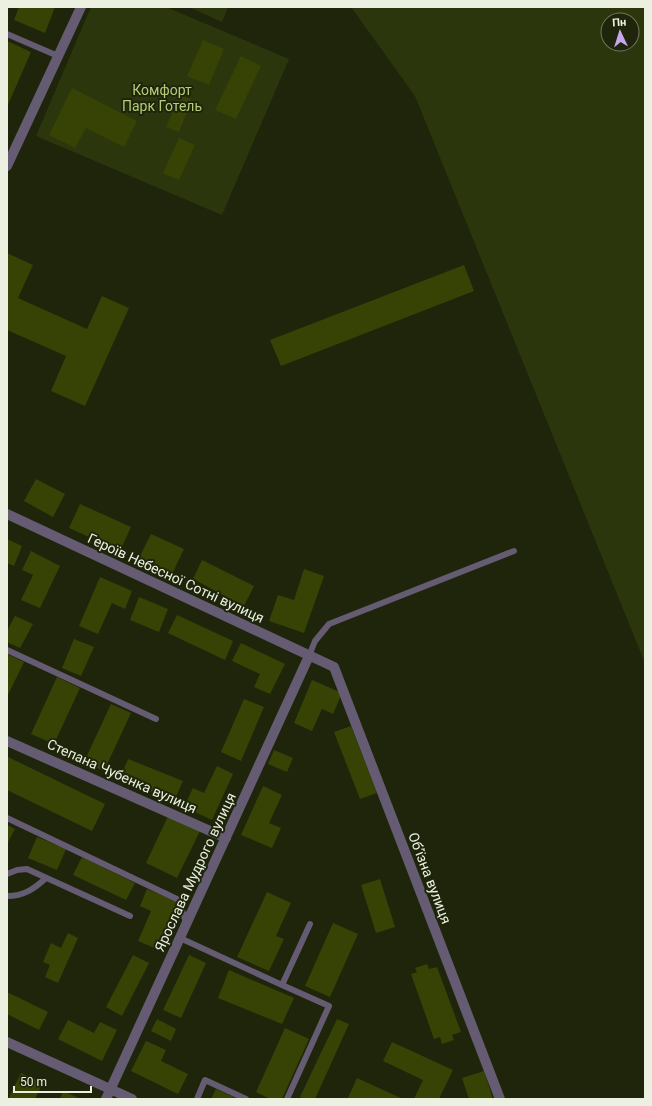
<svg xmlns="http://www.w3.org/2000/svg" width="652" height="1106" viewBox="0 0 652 1106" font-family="Roboto,sans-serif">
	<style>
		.green { fill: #2c360d; fill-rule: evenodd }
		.building { fill: #364305 }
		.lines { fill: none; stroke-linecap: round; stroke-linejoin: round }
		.service { stroke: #655b72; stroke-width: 6 }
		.minor { stroke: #655b72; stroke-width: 10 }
		.tertiary { stroke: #655b72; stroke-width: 10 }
		.labels { text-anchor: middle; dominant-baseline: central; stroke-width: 4; stroke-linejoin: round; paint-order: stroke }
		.park-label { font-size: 14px; fill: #b4cc77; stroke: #1e250b }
		.street-label { font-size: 14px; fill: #ebf0e0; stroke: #1e250b }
	</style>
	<rect width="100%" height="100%" fill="#1e250b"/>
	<path class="green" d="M 91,7 L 166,7 L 289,59 L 222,215 L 36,136 Z
		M 189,7 L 228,7 L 222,22 Z
		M 351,7 L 645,7 L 645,663 L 415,96 ZM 608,20 L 632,20 L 632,44 L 608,44 Z"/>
	<path class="building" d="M 19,7 L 55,7 L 45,33 L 14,20 Z
		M 203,40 L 224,49 L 209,85 L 187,76 Z
		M 7,41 L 31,52 L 7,107 Z
		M 241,56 L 261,66 L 236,119 L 215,110 Z
		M 72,88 L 137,121 L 124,147 L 86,128 L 75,148 L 49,135 Z
		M 180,95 L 192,100 L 179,132 L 166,127 Z
		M 179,138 L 195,145 L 179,180 L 163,173 Z
		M 7,253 L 33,265 L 18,298 L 87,329 L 102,296 L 129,308 L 85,406 L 51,391 L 66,356 L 7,330 Z
		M 464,265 L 474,291 L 281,366 L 270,340 Z
		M 36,479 L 65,494 L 53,517 L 24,501 Z
		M 80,504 L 131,527 L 120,551 L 69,528 Z
		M 151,534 L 184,549 L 172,574 L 139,558 Z
		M 7,539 L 22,546 L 14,566 L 7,563 Z
		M 31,551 L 60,566 L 40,608 L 21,600 L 33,575 L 22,570 Z
		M 202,560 L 254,586 L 244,606 L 193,579 Z
		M 304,569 L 324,576 L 304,633 L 269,621 L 278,595 L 294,600 Z
		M 100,577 L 132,591 L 125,609 L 112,603 L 98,634 L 79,626 Z
		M 139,597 L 168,609 L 159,632 L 130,620 Z
		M 177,615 L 233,641 L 225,660 L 168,633 Z
		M 15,616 L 33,624 L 20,648 L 7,642 L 7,631 Z
		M 74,639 L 94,647 L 81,676 L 62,668 Z
		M 241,643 L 285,664 L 270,694 L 254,687 L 260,674 L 232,661 Z
		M 7,654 L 24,662 L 7,697 Z
		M 57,677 L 80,688 L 54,744 L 31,734 Z
		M 312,680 L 342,693 L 333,714 L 322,709 L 312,731 L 294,723 Z
		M 244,699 L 264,707 L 241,761 L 221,752 Z
		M 111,704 L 131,713 L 104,771 L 84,762 Z
		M 351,726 L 377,793 L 360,799 L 334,732 Z
		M 274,750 L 293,758 L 287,772 L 268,764 Z
		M 8,757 L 105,804 L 92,831 L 7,790 Z
		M 128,759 L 183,781 L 174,801 L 120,779 Z
		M 217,766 L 233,774 L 212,820 L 184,807 L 193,788 L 204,793 Z
		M 263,786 L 282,795 L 269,823 L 281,828 L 272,848 L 241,835 Z
		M 168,816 L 200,831 L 177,878 L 146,863 Z
		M 7,825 L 15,829 L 7,844 Z
		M 37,837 L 66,849 L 57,870 L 28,858 Z
		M 82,857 L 135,883 L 126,900 L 73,875 Z
		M 380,879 L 395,927 L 376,933 L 361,885 Z
		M 147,889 L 178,902 L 157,949 L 138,941 L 151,911 L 140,906 Z
		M 267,892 L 291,903 L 276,936 L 284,939 L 269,971 L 237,957 Z
		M 333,923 L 358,934 L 330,997 L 305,986 Z
		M 68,933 L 78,938 L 58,983 L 45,977 L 50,965 L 43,962 L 51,943 L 61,948 Z
		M 133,955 L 149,963 L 122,1016 L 106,1007 Z
		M 189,955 L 206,963 L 181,1018 L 163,1010 Z
		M 427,964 L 429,969 L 437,967 L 461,1032 L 452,1035 L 454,1040 L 442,1044 L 440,1037 L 434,1039 L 411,974 L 417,972 L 415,968 Z
		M 229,970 L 294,998 L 282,1024 L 218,998 Z
		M 7,992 L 48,1012 L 39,1030 L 7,1014 Z
		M 157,1019 L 176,1029 L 171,1041 L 151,1031 Z
		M 337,1019 L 349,1024 L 315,1099 L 304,1099 L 300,1097 Z
		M 68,1020 L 94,1033 L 100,1022 L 117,1030 L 102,1061 L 58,1039 Z
		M 285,1028 L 309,1039 L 282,1099 L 270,1099 L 256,1092 Z
		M 146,1041 L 166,1050 L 161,1061 L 188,1074 L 178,1094 L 131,1071 Z
		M 392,1042 L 453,1070 L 439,1099 L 414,1099 L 423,1080 L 383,1061 Z
		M 484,1071 L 493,1099 L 469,1099 L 462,1078 Z
		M 21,1073 L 43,1083 L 35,1099 L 8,1099 Z
		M 357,1078 L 403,1099 L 348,1098 Z
		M 216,1089 L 238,1099 L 211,1099 Z
		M 63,1091 L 81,1099 L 60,1099 Z"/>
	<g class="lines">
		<path class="service" d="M 7,34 L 58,56
			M 7,650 L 156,719
			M 309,656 L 315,641 L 329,624 L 514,551
			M 7,818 L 179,900 L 186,923
			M 7,874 L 17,870 L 27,869 L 130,916
			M 7,896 C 24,896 34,889 46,878
			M 180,938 L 282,985 L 310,924
			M 282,985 L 329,1006 L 287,1099
			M 197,1099 L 205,1080 L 246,1099"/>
		<path class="minor" d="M 7,166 L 81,7
			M 7,741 L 226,838
			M 7,1042 L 132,1099"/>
		<path class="tertiary" d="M 7,514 L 334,667 L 500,1099
			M 106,1099 L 309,656"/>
	</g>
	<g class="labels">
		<g class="park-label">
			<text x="162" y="90">Комфорт<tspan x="162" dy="16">Парк Готель</tspan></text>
		</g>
		<g class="street-label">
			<text transform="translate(176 578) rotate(25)">Героїв Небесної Сотні вулиця</text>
			<text transform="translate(122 776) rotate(24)">Степана Чубенка вулиця</text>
			<text transform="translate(195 872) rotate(-65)">Ярослава Мудрого вулиця</text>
			<text transform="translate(430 878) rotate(69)">Об’їзна вулиця</text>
		</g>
	</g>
	<rect width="652" height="1106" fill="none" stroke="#ebf0e0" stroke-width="16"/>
	<g transform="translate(620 32) rotate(356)"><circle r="19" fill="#1e250b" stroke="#707660"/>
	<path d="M0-3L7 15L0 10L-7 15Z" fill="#c8a6ef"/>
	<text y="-6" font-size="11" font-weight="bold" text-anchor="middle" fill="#ebf0e0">Пн</text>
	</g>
	<path d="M14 1086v6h77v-6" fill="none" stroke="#ebf0e0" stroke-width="2"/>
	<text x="20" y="1086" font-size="12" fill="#ebf0e0" stroke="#1e250b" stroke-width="3" paint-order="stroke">50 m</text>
</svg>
